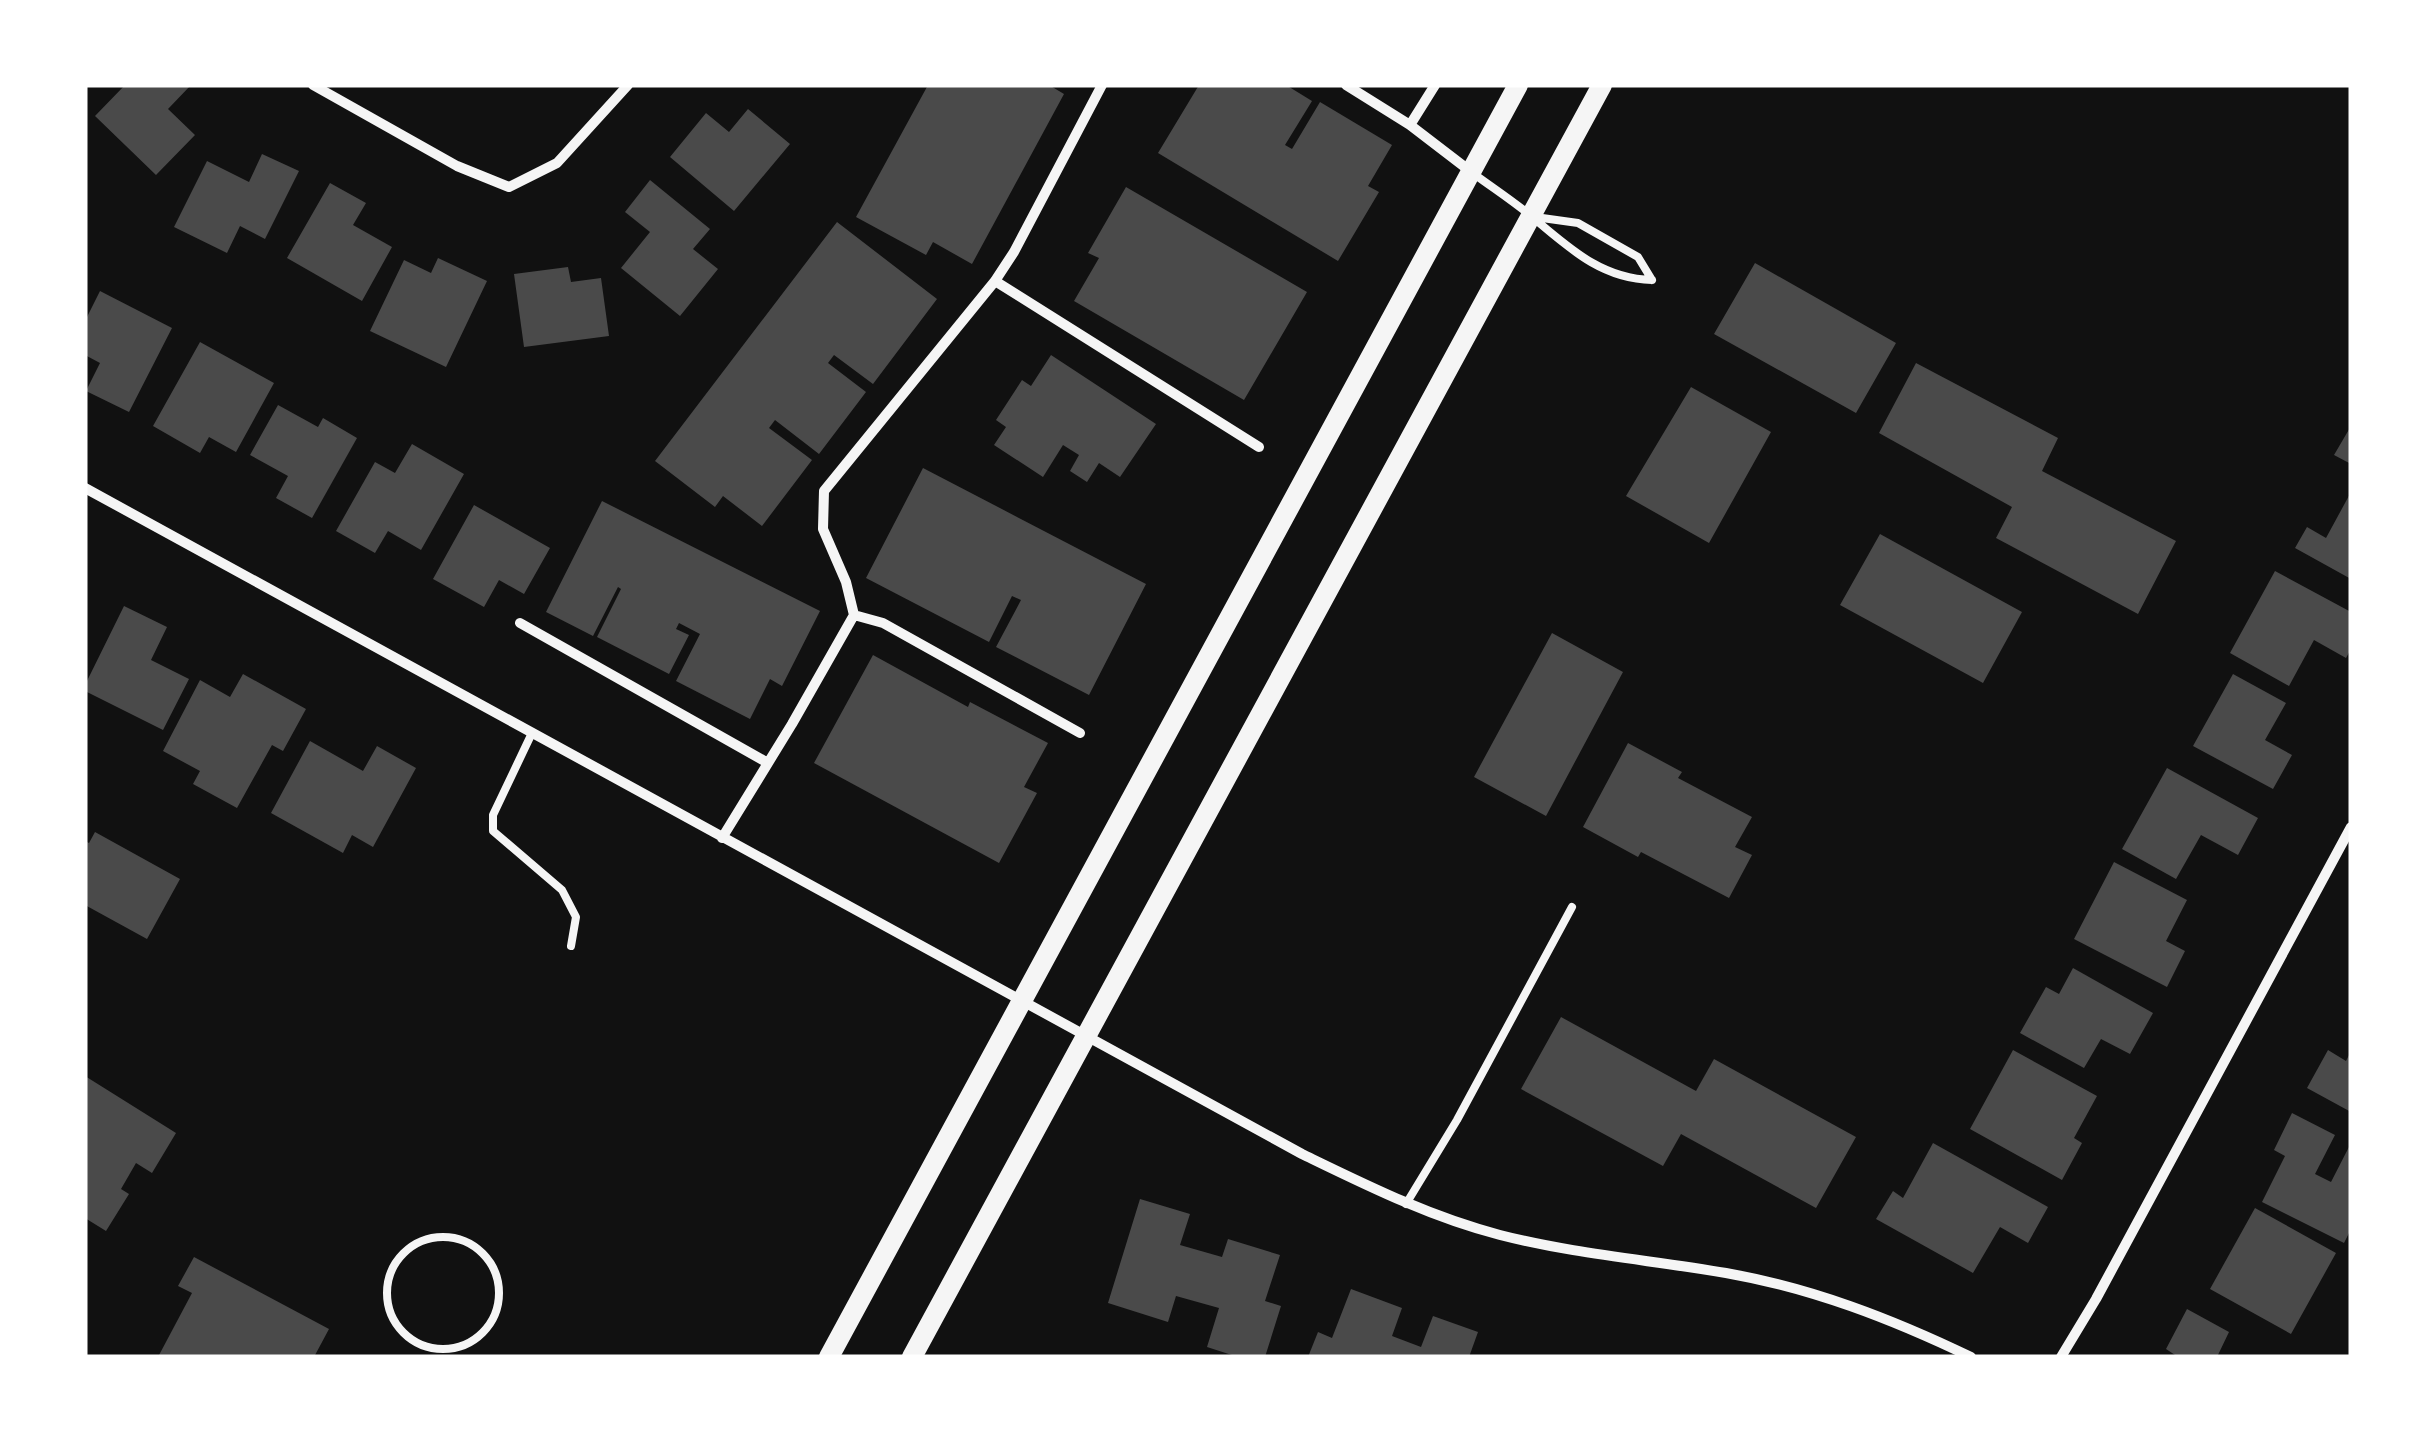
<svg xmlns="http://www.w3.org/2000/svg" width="2436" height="1442" viewBox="0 0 2436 1442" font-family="Commissioner,sans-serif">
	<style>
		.building { fill: #4a4a4a }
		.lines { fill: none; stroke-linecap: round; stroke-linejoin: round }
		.service { stroke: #f5f5f5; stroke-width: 8 }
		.minor { stroke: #f5f5f5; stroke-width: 10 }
		.secondary { stroke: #f5f5f5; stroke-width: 20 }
	</style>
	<rect width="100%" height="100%" fill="#111"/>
	<path class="building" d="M 125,85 L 191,85 L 168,109 L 195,135 L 156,175 L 95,116 Z
		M 928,85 L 1049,85 L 1064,94 L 972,264 L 933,242 L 926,255 L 856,217 Z
		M 1199,85 L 1286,85 L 1312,101 L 1285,145 L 1292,149 L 1320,102 L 1392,145 L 1368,186 L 1379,192 L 1338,261 L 1158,153 Z
		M 748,109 L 790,144 L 734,211 L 670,157 L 706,113 L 729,132 Z
		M 262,154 L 299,171 L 265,239 L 240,226 L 227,253 L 174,227 L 207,161 L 249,182 Z
		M 650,180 L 710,229 L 693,249 L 718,269 L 680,316 L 621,268 L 650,232 L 625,212 Z
		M 330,183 L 366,203 L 353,225 L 392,247 L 362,301 L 287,258 Z
		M 1126,187 L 1307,292 L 1244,400 L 1074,301 L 1099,258 L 1088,253 Z
		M 837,222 L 937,299 L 873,384 L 834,355 L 828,363 L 866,392 L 819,454 L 775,420 L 769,428 L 812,460 L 762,526 L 723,496 L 715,507 L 655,461 Z
		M 438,258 L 487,281 L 446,367 L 370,331 L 404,260 L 431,273 Z
		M 1755,263 L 1896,343 L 1856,413 L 1714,334 Z
		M 568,267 L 571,282 L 601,278 L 609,336 L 524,347 L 514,274 Z
		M 100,291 L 172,328 L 129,412 L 86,391 L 100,363 L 85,355 L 85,321 Z
		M 200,342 L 274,383 L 236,452 L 209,437 L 200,453 L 153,426 Z
		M 1051,355 L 1156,424 L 1120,477 L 1099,463 L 1087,482 L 1070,471 L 1079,455 L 1063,445 L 1043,477 L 994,445 L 1006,427 L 996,420 L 1022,380 L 1031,386 Z
		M 1916,363 L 2058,438 L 2042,471 L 2176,541 L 2138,614 L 1996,538 L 2012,507 L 1879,433 Z
		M 1691,387 L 1771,432 L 1709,543 L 1626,496 Z
		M 278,405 L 318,427 L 323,418 L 357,438 L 312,518 L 276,498 L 288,476 L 250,455 Z
		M 2351,426 L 2351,464 L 2334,455 Z
		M 412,444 L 464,474 L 421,550 L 388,531 L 375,553 L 336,531 L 375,462 L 395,473 Z
		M 923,468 L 1146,584 L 1089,695 L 996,647 L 1021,600 L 1012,596 L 989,642 L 866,578 Z
		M 2351,492 L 2351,579 L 2295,548 L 2307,527 L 2326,538 Z
		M 602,501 L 820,611 L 782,686 L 770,679 L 750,719 L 676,681 L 700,634 L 679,623 L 676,629 L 689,635 L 669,674 L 597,637 L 621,589 L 618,587 L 593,636 L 546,612 Z
		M 474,505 L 550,548 L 524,594 L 499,580 L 484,607 L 433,579 Z
		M 1880,534 L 2022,612 L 1983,683 L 1840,605 Z
		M 2275,571 L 2351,612 L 2351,649 L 2346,658 L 2314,640 L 2289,686 L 2230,653 Z
		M 124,606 L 167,627 L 151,660 L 189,679 L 163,730 L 85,691 L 85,685 Z
		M 1552,633 L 1623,672 L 1546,816 L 1474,777 Z
		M 873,655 L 968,707 L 970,702 L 1048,743 L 1024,787 L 1037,793 L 999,863 L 814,763 Z
		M 243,674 L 306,709 L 283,751 L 272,745 L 237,808 L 193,784 L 200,771 L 163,751 L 200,680 L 230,697 Z
		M 2233,674 L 2286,703 L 2265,740 L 2292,755 L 2273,789 L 2193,746 Z
		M 310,741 L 363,771 L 377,746 L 416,768 L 373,847 L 352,835 L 343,853 L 271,813 Z
		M 1628,743 L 1682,772 L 1678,778 L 1752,817 L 1735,847 L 1752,855 L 1729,898 L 1641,852 L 1638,857 L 1583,827 Z
		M 2167,768 L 2258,818 L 2238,855 L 2201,835 L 2176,879 L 2122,849 Z
		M 95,832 L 180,879 L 147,939 L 85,905 L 85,841 L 89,843 Z
		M 2114,862 L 2187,900 L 2166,941 L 2185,951 L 2167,987 L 2074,939 Z
		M 2073,968 L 2153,1013 L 2130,1054 L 2101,1039 L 2084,1068 L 2020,1033 L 2046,987 L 2059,994 Z
		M 1561,1017 L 1696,1091 L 1714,1059 L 1856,1137 L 1816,1208 L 1681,1134 L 1663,1166 L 1521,1089 Z
		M 2013,1050 L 2097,1096 L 2074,1138 L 2082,1143 L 2062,1180 L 1970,1129 Z
		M 2328,1050 L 2346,1061 L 2351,1051 L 2351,1112 L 2307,1088 Z
		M 85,1076 L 176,1133 L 152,1173 L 136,1163 L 121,1189 L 129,1194 L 106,1231 L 85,1218 Z
		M 2292,1113 L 2335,1135 L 2315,1174 L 2331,1182 L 2351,1143 L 2351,1229 L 2344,1243 L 2262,1202 L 2285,1156 L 2274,1150 Z
		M 1933,1143 L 2048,1207 L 2028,1243 L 2000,1227 L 1973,1273 L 1876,1219 L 1893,1191 L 1903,1198 Z
		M 1140,1199 L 1190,1214 L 1180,1245 L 1222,1257 L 1228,1239 L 1280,1255 L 1265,1301 L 1281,1306 L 1265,1357 L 1238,1357 L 1207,1347 L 1219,1308 L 1176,1296 L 1168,1322 L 1108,1303 Z
		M 2255,1208 L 2336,1253 L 2291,1334 L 2210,1289 Z
		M 194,1257 L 329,1329 L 314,1357 L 158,1357 L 192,1293 L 178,1286 Z
		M 1351,1289 L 1402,1308 L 1392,1336 L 1421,1347 L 1433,1316 L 1478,1332 L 1469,1357 L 1308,1357 L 1318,1332 L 1332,1338 Z
		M 2187,1309 L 2229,1332 L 2217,1357 L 2178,1357 L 2166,1349 Z"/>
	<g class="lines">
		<path class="service" d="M 1474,174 C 1493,188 1513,201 1531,216 C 1568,247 1601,279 1652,280
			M 1535,217 L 1578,223 L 1638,257 L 1652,280
			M 532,733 L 493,815 L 493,831 L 562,890 L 576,917 L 571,946
			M 1406,1204 L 1457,1120 L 1572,907
			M387 1293a56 56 0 1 1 112 0a56 56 0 1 1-112 0Z"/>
		<path class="minor" d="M 313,85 L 457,166 L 509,187 L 557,163 L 628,85
			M 1346,85 L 1410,125 L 1470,171
			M 1410,125 L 1435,85
			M 995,281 L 1259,447
			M 85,488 L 1302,1154 C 1366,1185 1430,1217 1500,1235 C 1574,1254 1650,1260 1726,1273 C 1812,1288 1892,1319 1971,1357
			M 854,615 L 883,623 L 1080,733
			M 520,623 L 768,763
			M 722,838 L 792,724 L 854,615 L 846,582 L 823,529 L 824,491 L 995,281 L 1014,252 L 1102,85
			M 2061,1357 L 2096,1299 L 2351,827"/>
		<path class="secondary" d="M 829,1357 L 1518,85
			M 912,1357 L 1602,85"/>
	</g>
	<rect width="2436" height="1442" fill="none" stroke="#ffffff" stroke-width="175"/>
</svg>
